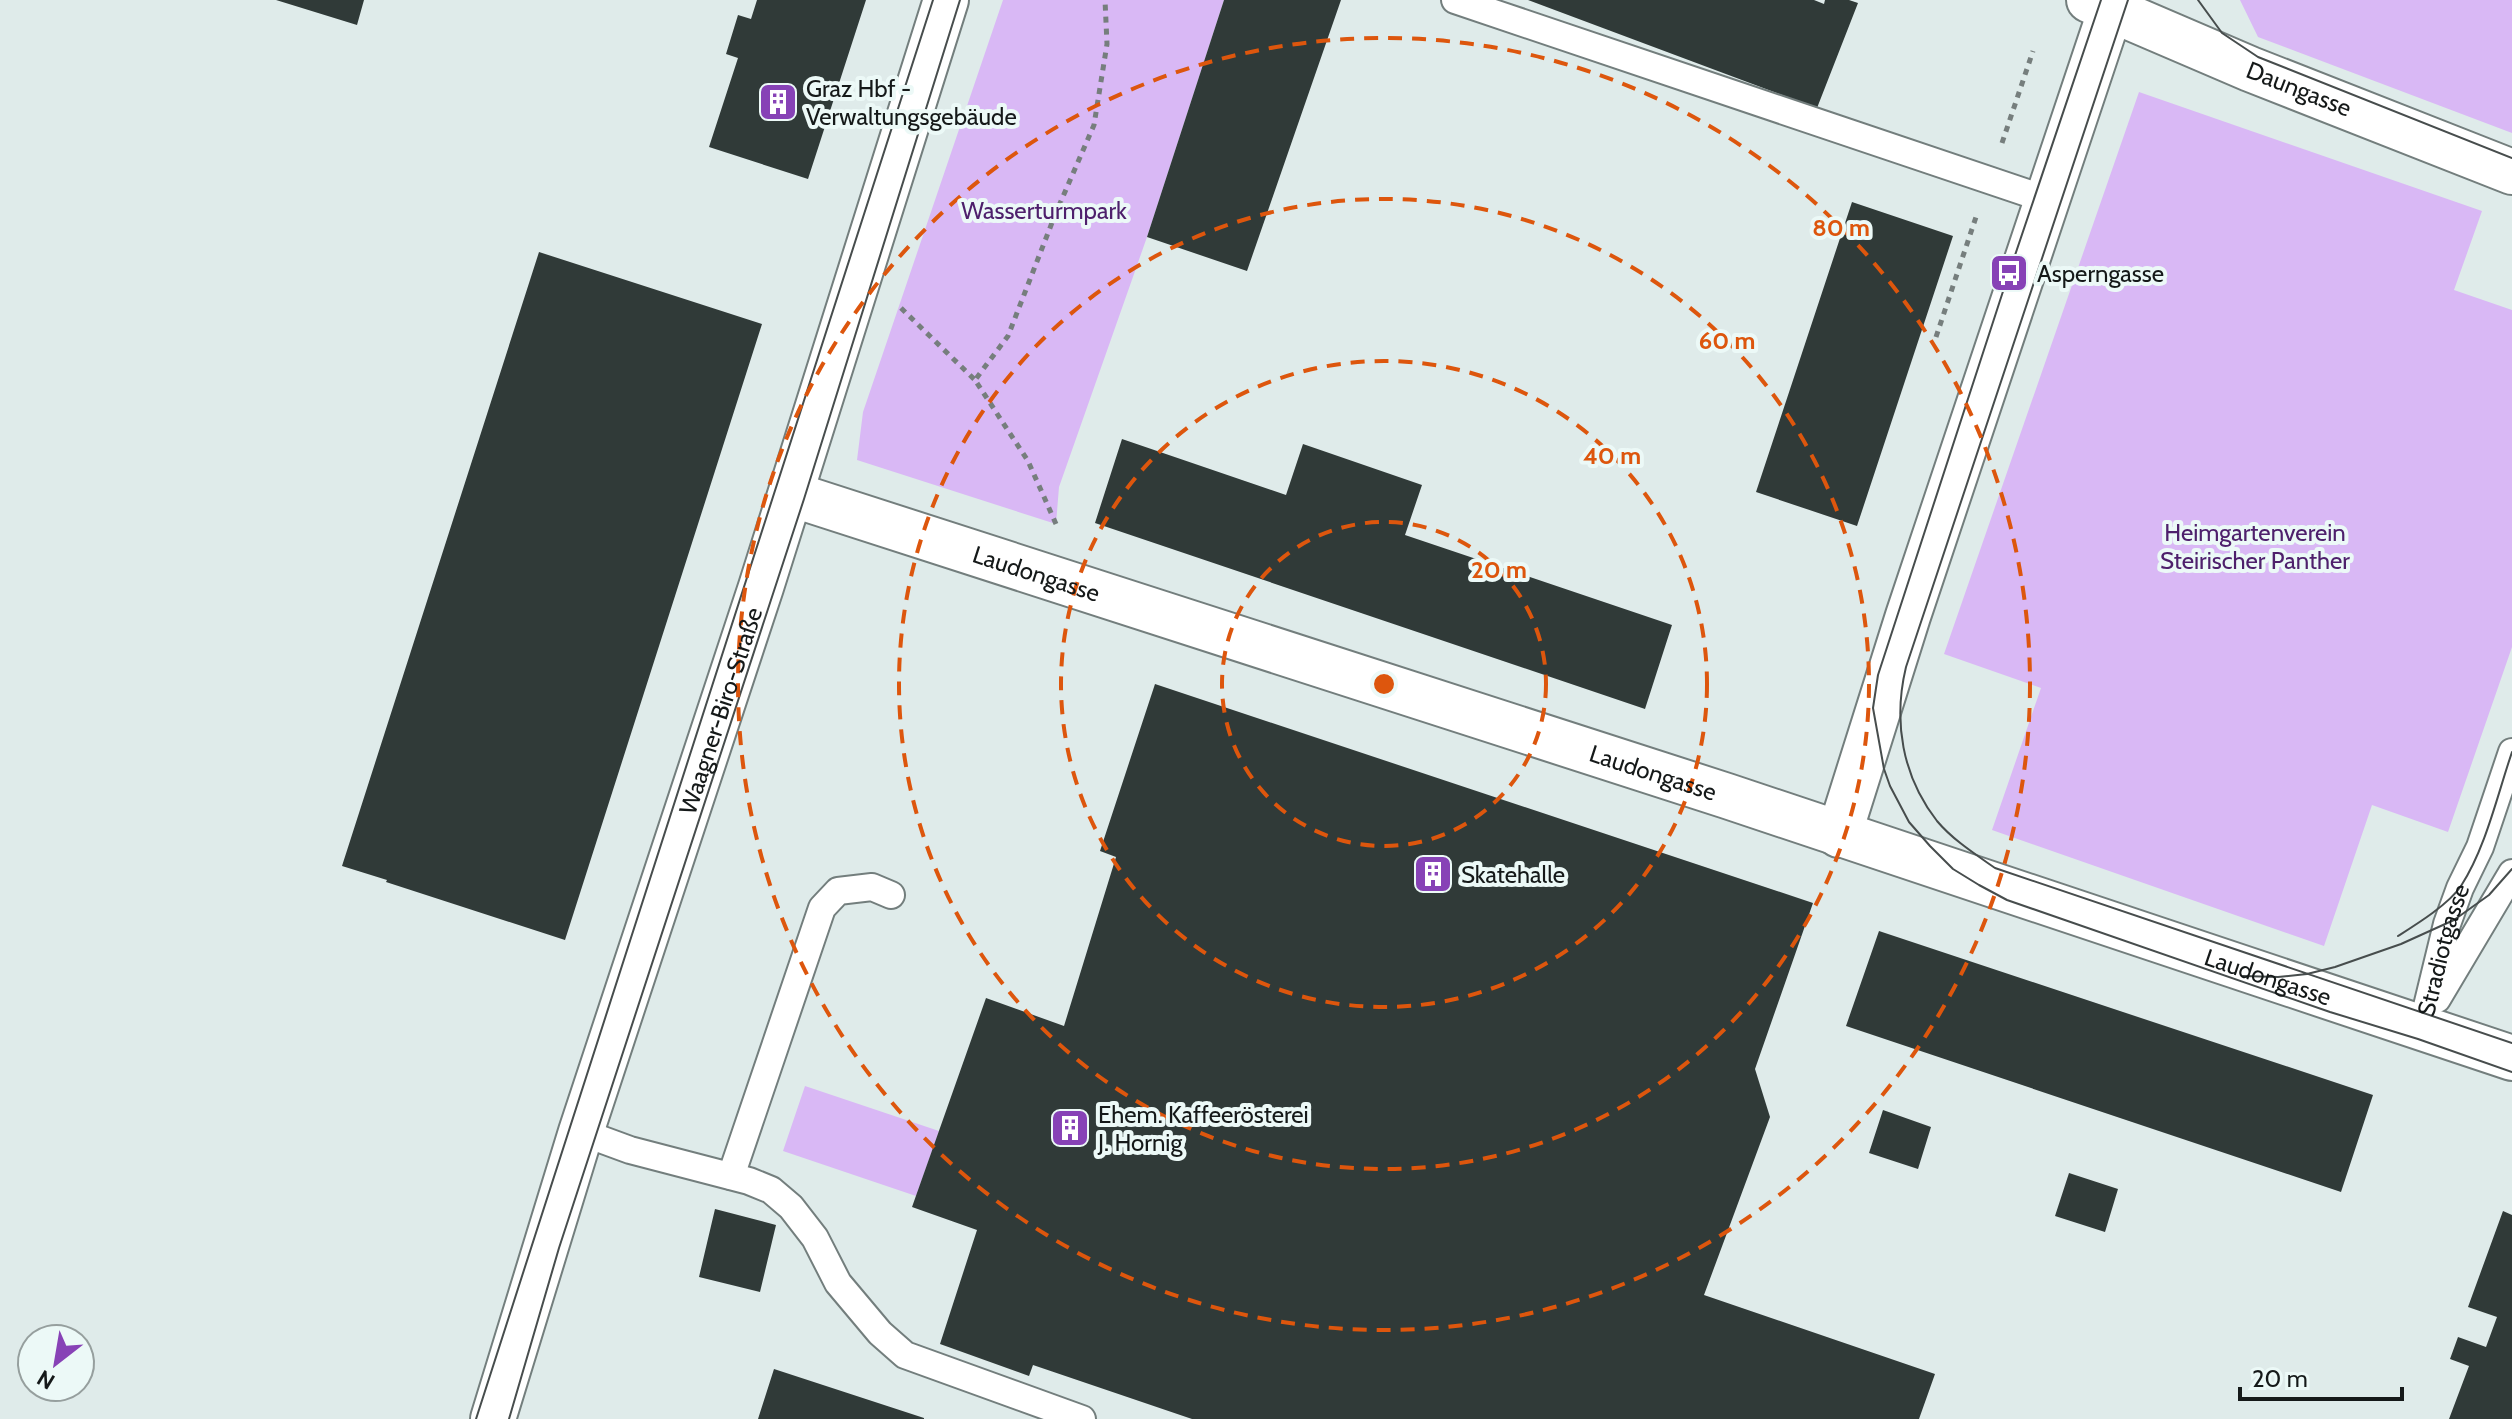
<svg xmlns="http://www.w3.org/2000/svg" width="2512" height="1419" viewBox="0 0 2512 1419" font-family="Cabin,sans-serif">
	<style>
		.green { fill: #d9b8f5 }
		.building { fill: #303a38 }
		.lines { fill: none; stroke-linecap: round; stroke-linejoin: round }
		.service-casing { stroke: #737e7d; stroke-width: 30 }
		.minor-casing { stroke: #737e7d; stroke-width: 48 }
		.tertiary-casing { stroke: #737e7d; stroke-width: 48 }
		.path { stroke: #767e7d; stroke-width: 5; stroke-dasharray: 6 6; stroke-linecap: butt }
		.service { stroke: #fff; stroke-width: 26 }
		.minor { stroke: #fff; stroke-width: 44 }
		.tertiary { stroke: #fff; stroke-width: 44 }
		.tram { stroke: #474d4d; stroke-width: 2 }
		.ring { fill: none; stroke: #dd560d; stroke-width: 4; stroke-dasharray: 14 10 }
		.labels { text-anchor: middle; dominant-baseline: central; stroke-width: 8; stroke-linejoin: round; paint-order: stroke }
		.poi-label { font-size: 24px; fill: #151919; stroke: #ecf9f7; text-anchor: start }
		.street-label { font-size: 24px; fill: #151919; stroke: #ecf9f7 }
		.park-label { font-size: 24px; fill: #4e206c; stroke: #ecf9f7 }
		.centre { fill: #dd560d; stroke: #ecf9f7; stroke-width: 4 }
		.ring-label { font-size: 24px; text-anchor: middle; font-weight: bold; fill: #dd560d; stroke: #ecf9f7; stroke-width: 8; stroke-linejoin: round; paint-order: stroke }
	</style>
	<rect width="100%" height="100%" fill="#dfebea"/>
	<path class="green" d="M 1003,0 L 1224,0 L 1147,237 L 1059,487 L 1056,524 L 857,460 L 863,412 Z
		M 2240,0 L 2512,0 L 2512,133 L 2258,37 Z
		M 2139,92 L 2482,211 L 2454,290 L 2512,310 L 2512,647 L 2448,832 L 2372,805 L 2324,946 L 1992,830 L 2041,688 L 1944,654 Z
		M 805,1086 L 939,1131 L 916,1196 L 783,1151 Z"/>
	<path class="building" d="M 276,0 L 364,0 L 357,25 Z
		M 757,0 L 866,0 L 808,179 L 709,147 L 738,58 L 726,54 L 738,15 L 751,19 Z
		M 1224,0 L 1341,0 L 1247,271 L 1147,237 Z
		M 1528,0 L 1814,0 L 1824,4 L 1825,0 L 1849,0 L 1858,3 L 1817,108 Z
		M 1852,202 L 1953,236 L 1857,526 L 1756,492 Z
		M 539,252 L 762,324 L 565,940 L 386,882 L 387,880 L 342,866 Z
		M 1122,439 L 1286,495 L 1303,444 L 1422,485 L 1405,535 L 1672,625 L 1645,709 L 1095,523 Z
		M 1155,684 L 1813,903 L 1755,1069 L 1770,1117 L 1704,1295 L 1935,1374 L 1919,1419 L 1192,1419 L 1033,1365 L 1029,1376 L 940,1344 L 977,1230 L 912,1207 L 986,998 L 1064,1026 L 1116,857 L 1100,851 Z
		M 1879,931 L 2373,1095 L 2341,1192 L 1846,1026 Z
		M 1883,1110 L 1931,1127 L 1918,1169 L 1869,1153 Z
		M 2069,1173 L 2118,1189 L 2105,1232 L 2055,1216 Z
		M 715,1209 L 776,1225 L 760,1292 L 699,1277 Z
		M 2503,1211 L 2512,1215 L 2512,1419 L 2449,1419 L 2469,1366 L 2450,1359 L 2458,1337 L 2486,1347 L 2497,1317 L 2468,1307 Z
		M 774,1369 L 924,1418 L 924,1419 L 758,1419 Z"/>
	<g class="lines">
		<defs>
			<g id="service">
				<path d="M 1455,0 L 2048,200"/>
				<path d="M 2437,999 L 2512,873"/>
				<path id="s1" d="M 2422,1027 L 2447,924 L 2460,888 L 2480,847 L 2512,752"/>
				<path d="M 581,1132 L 630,1150 L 749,1181 L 771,1190 L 791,1207 L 815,1238 L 838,1283 L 880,1333 L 905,1355 L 1082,1419"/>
				<path d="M 731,1176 L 822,908 L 838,891 L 872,887 L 891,895"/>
			</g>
			<g id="minor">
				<path id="s2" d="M 2089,0 L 2250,69 L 2512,172"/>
				<path id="s3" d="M 791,494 L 1727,796 L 2512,1058"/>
				<path d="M 1839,835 L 1908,616 L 2114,0"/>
			</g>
			<g id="tertiary">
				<path id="s4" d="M 493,1419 L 581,1132 L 761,587 L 946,0"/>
			</g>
		</defs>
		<use href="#service" class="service-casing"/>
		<use href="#minor" class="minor-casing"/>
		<use href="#tertiary" class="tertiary-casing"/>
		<path class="path" d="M 2002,143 L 2033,51
			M 901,308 L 975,380
			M 1936,337 L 1976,217
			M 1056,524 L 1028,461 L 975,380 L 1008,336 L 1055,215 L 1094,125 L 1107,44 L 1105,0"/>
		<use href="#service" class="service"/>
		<use href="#minor" class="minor"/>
		<use href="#tertiary" class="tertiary"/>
		<path class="tram" d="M 2101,0 L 2009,273 L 1878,675 L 1873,708 L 1884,769 L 1890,786 L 1909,822 L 1930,846 L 1953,869 L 1979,885 L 2007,900 L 2330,1012 L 2418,1039 L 2512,1072
			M 2128,0 L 1906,667 C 1893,721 1902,776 1937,821 C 1953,840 1975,854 1995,868 L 2512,1043
			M 2198,0 L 2222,33 L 2258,57 L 2512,158
			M 2398,936 C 2417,924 2449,904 2461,886 C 2486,847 2497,796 2512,752
			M 2243,976 L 2278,977 L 2307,974 L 2335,967 L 2401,944 L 2454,920 L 2489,895 L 2512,869
			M 476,1419 L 933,0
			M 509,1419 L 559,1248 L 804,499 L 960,0"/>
	</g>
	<g class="ring">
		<circle cx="1384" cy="684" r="162"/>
		<circle cx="1384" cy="684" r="323"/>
		<circle cx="1384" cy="684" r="485"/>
		<circle cx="1384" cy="684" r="646"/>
	</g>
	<defs>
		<symbol id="building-square" viewBox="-11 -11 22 22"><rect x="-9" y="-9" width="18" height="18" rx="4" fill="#8742b6" stroke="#ecf9f7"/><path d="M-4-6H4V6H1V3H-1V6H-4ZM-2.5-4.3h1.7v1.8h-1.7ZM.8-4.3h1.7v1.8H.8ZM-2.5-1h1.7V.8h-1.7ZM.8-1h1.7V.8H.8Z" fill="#fff"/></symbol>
		<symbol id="bus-square" viewBox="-11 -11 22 22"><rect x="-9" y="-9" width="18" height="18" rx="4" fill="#8742b6" stroke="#ecf9f7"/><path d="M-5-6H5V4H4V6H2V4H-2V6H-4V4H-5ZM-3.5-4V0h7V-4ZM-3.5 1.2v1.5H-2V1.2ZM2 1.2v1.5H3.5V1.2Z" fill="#fff"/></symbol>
	</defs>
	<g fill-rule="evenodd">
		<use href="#building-square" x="756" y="80" width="44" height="44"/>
		<use href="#bus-square" x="1987" y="251" width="44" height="44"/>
		<use href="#building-square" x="1411" y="852" width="44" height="44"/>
		<use href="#building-square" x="1048" y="1106" width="44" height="44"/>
	</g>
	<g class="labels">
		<g class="poi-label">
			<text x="806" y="88">Graz Hbf -<tspan x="806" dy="28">Verwaltungsgebäude</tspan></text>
			<text x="2037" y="273">Asperngasse</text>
			<text x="1461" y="874">Skatehalle</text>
			<text x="1098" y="1114">Ehem. Kaffeerösterei<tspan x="1098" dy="28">J. Hornig</tspan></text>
		</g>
		<g class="street-label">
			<text stroke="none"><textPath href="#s2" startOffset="228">Daungasse</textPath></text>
			<text stroke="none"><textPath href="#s3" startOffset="258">Laudongasse</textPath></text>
			<text stroke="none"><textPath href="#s4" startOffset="744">Waagner-Biro-Straße</textPath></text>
			<text stroke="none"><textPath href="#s3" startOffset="906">Laudongasse</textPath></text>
			<text stroke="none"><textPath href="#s1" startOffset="80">Stradiotgasse</textPath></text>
			<text stroke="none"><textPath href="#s3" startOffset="1554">Laudongasse</textPath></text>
		</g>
		<g class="park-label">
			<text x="1044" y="210">Wasserturmpark</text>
			<text x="2255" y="532">Heimgartenverein<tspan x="2255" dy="28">Steirischer Panther</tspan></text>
		</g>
	</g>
	<circle cx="1384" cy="684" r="12" class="centre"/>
	<g class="ring-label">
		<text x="1841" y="236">80 m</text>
		<text x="1727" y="349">60 m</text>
		<text x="1612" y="464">40 m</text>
		<text x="1499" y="578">20 m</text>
	</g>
	<g transform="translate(56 1363) rotate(211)"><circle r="38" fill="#ecf9f7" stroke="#969f9e" stroke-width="2"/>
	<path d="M0-6L14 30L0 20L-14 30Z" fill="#8742b6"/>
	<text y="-12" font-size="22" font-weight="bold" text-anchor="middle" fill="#151919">N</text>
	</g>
	<path d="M2240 1387v12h162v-12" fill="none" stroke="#151919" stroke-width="4"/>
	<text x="2252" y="1387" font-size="24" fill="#151919" stroke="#ecf9f7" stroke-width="6" paint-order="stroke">20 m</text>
</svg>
